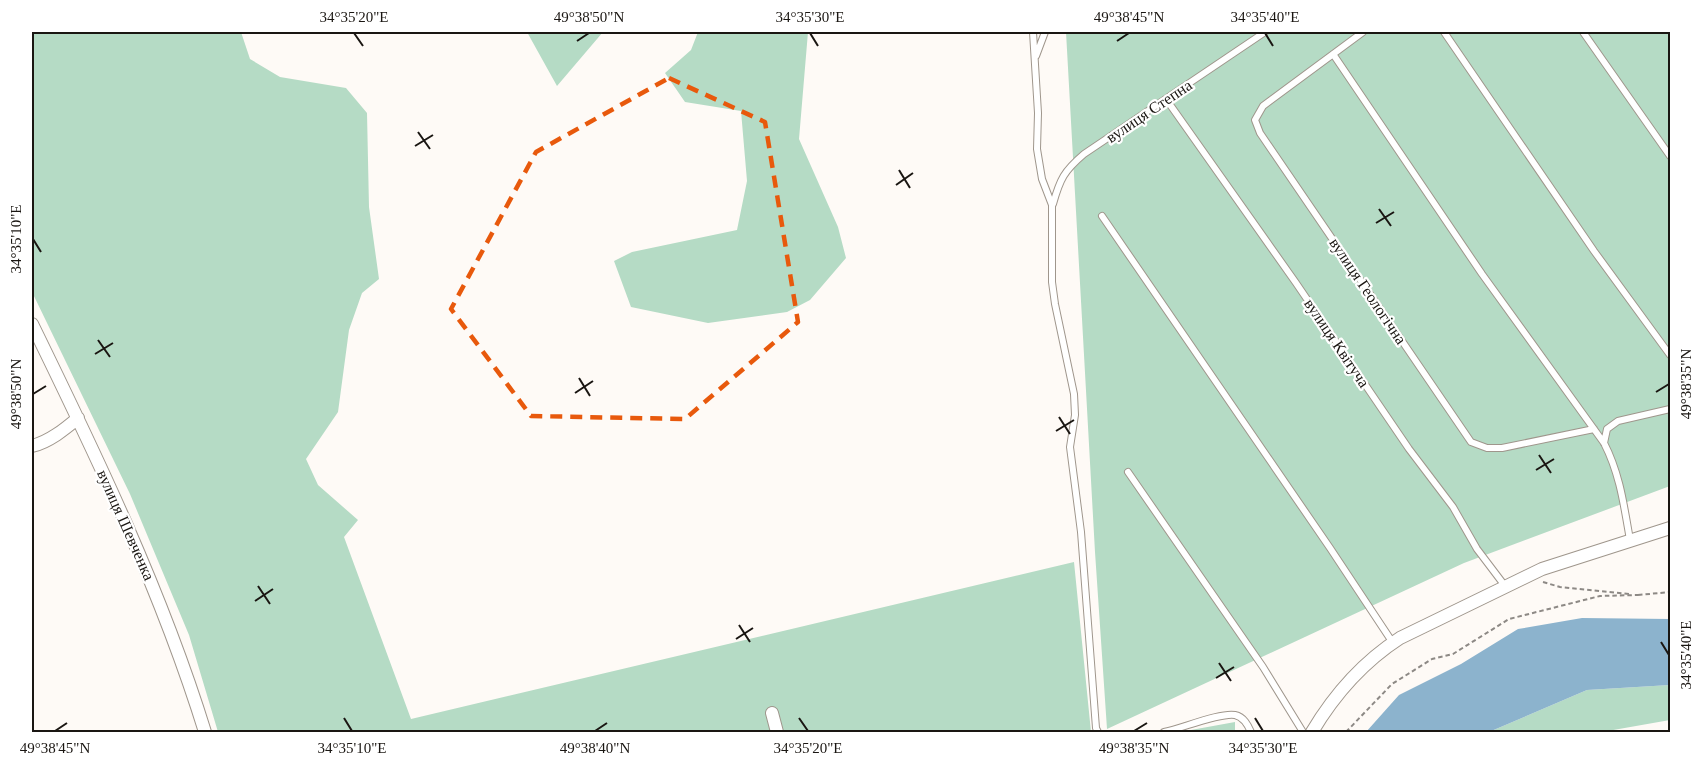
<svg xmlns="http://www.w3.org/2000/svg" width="1702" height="764" viewBox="0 0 1702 764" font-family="'Times New Roman',serif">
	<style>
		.green { fill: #b5dbc5 }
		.water { fill: #8cb3cd }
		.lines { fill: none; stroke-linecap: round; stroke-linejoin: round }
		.lane-casing { stroke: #9f968c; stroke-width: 8 }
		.street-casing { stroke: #9f968c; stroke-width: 14 }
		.path { stroke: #8d8985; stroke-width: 2; stroke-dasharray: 4.5 3; stroke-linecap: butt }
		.lane { stroke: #fff; stroke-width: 6 }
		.street { stroke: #fff; stroke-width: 12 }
		.marked { fill: none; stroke: #e8590c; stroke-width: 4.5; stroke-dasharray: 12 8; stroke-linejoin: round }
		.ticks { fill: none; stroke: #1a1612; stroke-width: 2 }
		.labels { text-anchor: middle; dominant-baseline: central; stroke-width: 4.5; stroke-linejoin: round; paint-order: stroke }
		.street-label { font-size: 16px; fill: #1a1612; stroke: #fff }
		.neatline { fill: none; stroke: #1a1612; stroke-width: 2 }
		.ticks-label { font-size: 15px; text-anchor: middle; fill: #1a1612 }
	</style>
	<rect width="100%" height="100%" fill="#fefaf6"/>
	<path class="green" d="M 32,32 L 241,32 L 250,59 L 280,77 L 346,88 L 367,113 L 369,207 L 379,279 L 362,293 L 349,330 L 338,412 L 306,459 L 318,485 L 358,520 L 344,537 L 411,719 L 1074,562 L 1091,732 L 218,732 L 189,635 L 130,494 L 32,292 Z
		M 527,32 L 603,32 L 557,86 Z
		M 698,32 L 808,32 L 799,139 L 838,227 L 846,258 L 810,300 L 787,312 L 708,323 L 631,307 L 614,261 L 632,252 L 737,230 L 747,181 L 741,111 L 685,102 L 665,73 L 691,50 Z
		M 1066,32 L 1670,32 L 1670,486 L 1464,563 L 1107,729 L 1095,552 Z
		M 1670,685 L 1670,720 L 1602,732 L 1489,732 L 1587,690 Z
		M 1235,722 L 1235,732 L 1180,732 Z"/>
	<path class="water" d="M 1582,618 L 1670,619 L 1670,685 L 1587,690 L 1489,732 L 1366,732 L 1399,695 L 1461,664 L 1518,629 Z"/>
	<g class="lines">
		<defs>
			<path id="lane" d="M 1033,32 L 1038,113 L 1037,149 L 1042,179 L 1052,205 L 1052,282 L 1055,304 L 1074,394 L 1075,415 L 1070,447 L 1081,532 L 1096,728 L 1098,732
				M 1363,32 L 1263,106 L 1255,120 L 1260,133 L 1471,442 L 1487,448 L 1502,448 L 1594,429
				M 1444,32 L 1594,251 L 1670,355
				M 1583,32 L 1670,156
				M 1333,54 L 1482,274 L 1604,443 C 1620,474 1624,506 1630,540
				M 1036,56 L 1045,32
				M 1166,99 L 1296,283 L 1409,449 L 1453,507 L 1477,549 L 1505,586
				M 1053,204 C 1060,179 1064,171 1084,154 L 1265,32
				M 1102,216 L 1330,548 L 1393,643
				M 1604,443 L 1607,429 L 1618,421 L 1670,409
				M 1128,472 L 1263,667 L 1303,732
				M 1164,732 C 1180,729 1221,712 1235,715 C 1244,717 1248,725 1251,732"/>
			<path id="street" d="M 32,324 C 97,457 161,590 205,732
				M 32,446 C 49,442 65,429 78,418
				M 772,713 L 777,732
				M 1312,732 C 1334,695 1363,662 1400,638 L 1542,569 L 1670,528"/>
		</defs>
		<use href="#lane" class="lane-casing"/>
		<use href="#street" class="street-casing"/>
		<path class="path" d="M 1543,582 L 1560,587 L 1629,594
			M 1638,595 L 1670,592
			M 1346,732 L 1392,684 L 1432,659 L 1453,654 L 1509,619 L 1600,596 L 1638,595"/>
		<use href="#lane" class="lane"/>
		<use href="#street" class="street"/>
	</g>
	<path class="marked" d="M 669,78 L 765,122 L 798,322 L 685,419 L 531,416 L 451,309 L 536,152 Z"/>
	<path class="ticks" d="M 354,33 L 363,46M 810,33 L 818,46M 1265,33 L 1273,46M 577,41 L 589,33M 1117,41 L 1129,33M 418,132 L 430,149M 415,146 L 433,135M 899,170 L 910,188M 896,185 L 913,173M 1379,209 L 1391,226M 1376,223 L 1394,212M 33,239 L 41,252M 98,340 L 110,357M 95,354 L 113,343M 579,378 L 590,396M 1656,392 L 1669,384M 575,393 L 593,381M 33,394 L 46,386M 1059,417 L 1070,434M 1056,431 L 1074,420M 1539,455 L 1551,473M 1536,470 L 1554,459M 258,586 L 270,604M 255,601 L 273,589M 739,625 L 750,642M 736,639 L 753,628M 1661,642 L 1669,655M 1219,663 L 1231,681M 1216,678 L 1234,667M 344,718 L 352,731M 799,718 L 808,731M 1255,718 L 1263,731M 55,731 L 67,723M 595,731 L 607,723M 1134,731 L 1147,723"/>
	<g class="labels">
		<g class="street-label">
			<text transform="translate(1149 111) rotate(-34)">вулиця Степна</text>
			<text transform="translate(1368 291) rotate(56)">вулиця Геологічна</text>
			<text transform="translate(1337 343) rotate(56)">вулиця Квітуча</text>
			<text transform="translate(126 525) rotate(66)">вулиця Шевченка</text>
		</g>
	</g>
	<rect width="1702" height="764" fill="none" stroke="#ffffff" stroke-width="66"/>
	<rect x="33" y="33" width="1636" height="698" class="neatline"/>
	<g class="ticks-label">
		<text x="354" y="22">34°35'20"E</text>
		<text x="589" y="22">49°38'50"N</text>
		<text x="810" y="22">34°35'30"E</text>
		<text x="1129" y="22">49°38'45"N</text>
		<text x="1265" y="22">34°35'40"E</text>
		<text transform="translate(16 239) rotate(-90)" y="5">34°35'10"E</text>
		<text transform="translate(1686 384) rotate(-90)" y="5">49°38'35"N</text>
		<text transform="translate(16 394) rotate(-90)" y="5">49°38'50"N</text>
		<text transform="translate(1686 655) rotate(-90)" y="5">34°35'40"E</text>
		<text x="55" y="753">49°38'45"N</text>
		<text x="352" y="753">34°35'10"E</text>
		<text x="595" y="753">49°38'40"N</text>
		<text x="808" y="753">34°35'20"E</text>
		<text x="1134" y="753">49°38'35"N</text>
		<text x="1263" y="753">34°35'30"E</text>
	</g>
</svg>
